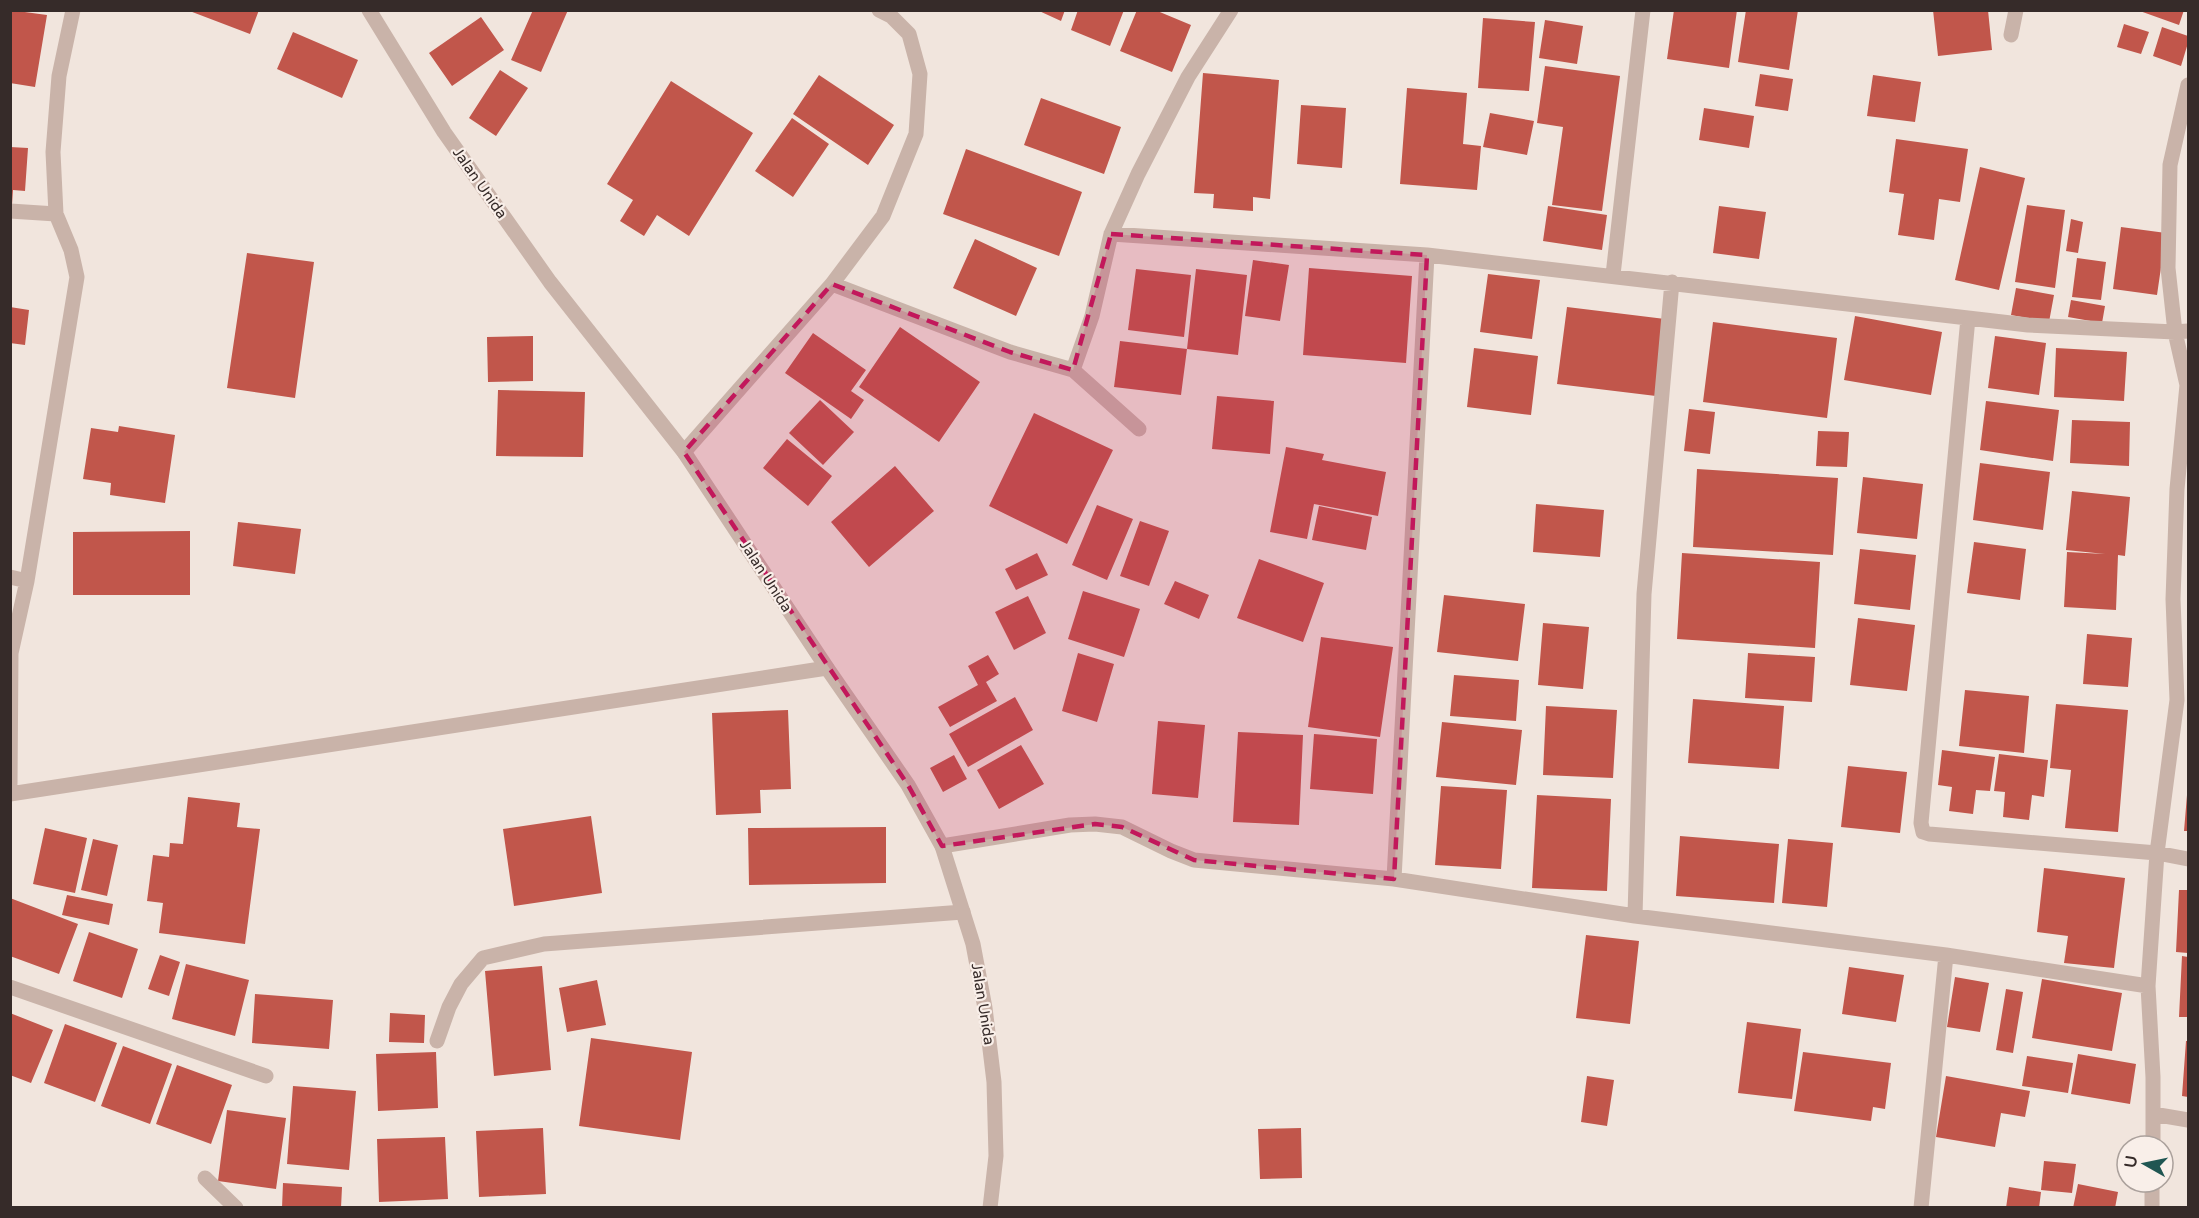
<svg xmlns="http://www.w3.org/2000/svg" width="2199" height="1218" viewBox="0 0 2199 1218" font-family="'Varela Round',sans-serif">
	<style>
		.building { fill: #c1564b }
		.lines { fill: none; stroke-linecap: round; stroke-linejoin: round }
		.minor { stroke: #c9b3a9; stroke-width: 15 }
		.tertiary { stroke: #c9b3a9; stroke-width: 15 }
		.marked { fill: #c2185b; fill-opacity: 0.2; stroke: #c2185b; stroke-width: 4.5; stroke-dasharray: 12 8; stroke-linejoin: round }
		.labels { text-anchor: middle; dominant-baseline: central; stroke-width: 4.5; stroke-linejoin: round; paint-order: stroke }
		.street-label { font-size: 15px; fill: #362b29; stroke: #f9efe9 }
	</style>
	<rect width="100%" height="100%" fill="#f1e5dd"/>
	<path class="building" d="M 10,10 L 47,15 L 35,87 L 10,83 Z
		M 187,10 L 259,10 L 250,34 Z
		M 533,10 L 568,10 L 541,72 L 511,60 Z
		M 1037,10 L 1065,10 L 1061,21 Z
		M 1078,10 L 1124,10 L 1110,46 L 1071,30 Z
		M 1137,10 L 1155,10 L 1191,25 L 1172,72 L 1120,51 Z
		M 1674,10 L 1737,10 L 1729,68 L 1667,59 Z
		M 1746,10 L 1798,10 L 1789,70 L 1738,62 Z
		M 1933,10 L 1988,10 L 1992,50 L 1938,56 Z
		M 2137,10 L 2184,10 L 2179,25 Z
		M 481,17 L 504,50 L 452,86 L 429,53 Z
		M 1483,18 L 1535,22 L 1529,91 L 1478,88 Z
		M 1545,20 L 1583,26 L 1577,64 L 1539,58 Z
		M 2124,24 L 2149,32 L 2141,54 L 2117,47 Z
		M 2162,27 L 2188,36 L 2188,43 L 2181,66 L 2153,56 Z
		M 293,32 L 358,60 L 342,98 L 277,69 Z
		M 1545,66 L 1620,76 L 1602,211 L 1552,205 L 1563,127 L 1537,123 Z
		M 500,70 L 528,88 L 496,136 L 469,118 Z
		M 1203,73 L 1279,80 L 1270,199 L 1253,197 L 1253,211 L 1213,208 L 1214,194 L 1194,193 Z
		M 1760,74 L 1793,79 L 1788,111 L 1755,106 Z
		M 819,75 L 894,125 L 868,165 L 793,114 Z
		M 1873,75 L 1921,82 L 1915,122 L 1867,116 Z
		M 671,81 L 753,133 L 689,236 L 657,215 L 644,236 L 620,221 L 633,200 L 607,184 Z
		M 1407,88 L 1467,93 L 1463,144 L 1481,146 L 1477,190 L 1400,184 Z
		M 1041,98 L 1121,127 L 1104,174 L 1024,145 Z
		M 1301,105 L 1346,108 L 1342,168 L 1297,164 Z
		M 1704,108 L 1754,116 L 1749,148 L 1699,140 Z
		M 1490,113 L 1534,121 L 1527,155 L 1483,147 Z
		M 792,118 L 829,144 L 793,197 L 755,171 Z
		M 1896,139 L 1968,149 L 1960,202 L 1939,199 L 1934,240 L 1898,235 L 1904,194 L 1889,192 Z
		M 10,147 L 28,148 L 25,191 L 13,190 L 12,205 L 10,205 Z
		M 966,149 L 1082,192 L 1059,256 L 943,214 Z
		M 1980,167 L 2025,178 L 1999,290 L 1955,280 Z
		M 2027,205 L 2065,210 L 2055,288 L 2015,282 Z
		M 1548,206 L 1607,215 L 1602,250 L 1543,241 Z
		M 1719,206 L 1766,212 L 1759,259 L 1713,253 Z
		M 2071,219 L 2083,222 L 2078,253 L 2066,251 Z
		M 2121,227 L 2166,233 L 2157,295 L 2113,289 Z
		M 975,239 L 1037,268 L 1016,316 L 953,288 Z
		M 247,253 L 314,262 L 295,398 L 227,388 Z
		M 2077,258 L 2106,262 L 2101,300 L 2072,297 Z
		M 1253,260 L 1289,265 L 1280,321 L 1245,316 Z
		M 1309,268 L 1412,276 L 1406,363 L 1303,355 Z
		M 1136,269 L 1191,275 L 1184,337 L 1128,330 Z
		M 1196,269 L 1247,275 L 1238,355 L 1187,349 Z
		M 1488,274 L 1540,280 L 1532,339 L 1480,332 Z
		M 2016,288 L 2054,295 L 2049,322 L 2011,315 Z
		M 2071,300 L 2105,306 L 2102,323 L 2068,317 Z
		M 10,307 L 29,310 L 25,345 L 10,343 Z
		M 1567,307 L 1665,319 L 1656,396 L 1557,384 Z
		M 1855,316 L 1942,332 L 1931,395 L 1844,380 Z
		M 1713,322 L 1837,338 L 1827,418 L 1703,402 Z
		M 900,327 L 980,382 L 939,442 L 859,387 Z
		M 813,333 L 866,370 L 851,391 L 864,400 L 851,419 L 785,373 Z
		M 533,336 L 533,381 L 488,382 L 487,337 Z
		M 1995,336 L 2046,343 L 2039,395 L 1988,388 Z
		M 1120,341 L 1187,349 L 1181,395 L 1114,387 Z
		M 1474,348 L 1538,356 L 1531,415 L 1467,407 Z
		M 2056,348 L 2127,352 L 2124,401 L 2054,397 Z
		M 498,390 L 585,392 L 583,457 L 496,456 Z
		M 1217,396 L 1274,401 L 1270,454 L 1212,449 Z
		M 820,400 L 854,432 L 823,465 L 789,433 Z
		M 1986,401 L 2059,410 L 2053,461 L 1980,450 Z
		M 1689,409 L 1715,412 L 1710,454 L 1684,451 Z
		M 1034,413 L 1113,450 L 1067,544 L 989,506 Z
		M 2072,420 L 2130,422 L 2129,466 L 2070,463 Z
		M 119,426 L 175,435 L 165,503 L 110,495 L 111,483 L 83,479 L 91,428 L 118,432 Z
		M 1818,431 L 1849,432 L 1847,467 L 1816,466 Z
		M 787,439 L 832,476 L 808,506 L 763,468 Z
		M 1286,447 L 1324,454 L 1322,460 L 1386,472 L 1378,516 L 1314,504 L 1307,539 L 1270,532 Z
		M 1980,463 L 2050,472 L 2043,530 L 1973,520 Z
		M 895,466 L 934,511 L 869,567 L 831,522 Z
		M 1697,469 L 1838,478 L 1833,555 L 1693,547 Z
		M 1863,477 L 1923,484 L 1917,539 L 1857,533 Z
		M 2072,491 L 2130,497 L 2125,556 L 2118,555 L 2116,610 L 2064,607 L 2067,552 L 2105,554 L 2066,550 Z
		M 1536,504 L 1604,510 L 1600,557 L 1533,552 Z
		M 1097,505 L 1133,519 L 1107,580 L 1072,565 Z
		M 1319,506 L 1372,517 L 1366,550 L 1312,540 Z
		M 1140,521 L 1169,531 L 1149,586 L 1120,576 Z
		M 238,522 L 301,529 L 295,574 L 233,566 Z
		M 190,531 L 190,595 L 73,595 L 73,532 Z
		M 1974,542 L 2026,549 L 2020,600 L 1967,593 Z
		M 1860,549 L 1916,555 L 1910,610 L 1854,604 Z
		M 1037,553 L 1048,575 L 1016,590 L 1005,569 Z
		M 1682,553 L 1820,562 L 1815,648 L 1677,639 Z
		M 1259,559 L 1324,583 L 1303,642 L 1237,618 Z
		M 1175,581 L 1209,595 L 1199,619 L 1164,604 Z
		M 1083,591 L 1140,609 L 1124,657 L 1068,639 Z
		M 1444,595 L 1525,604 L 1518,661 L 1437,652 Z
		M 1028,596 L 1046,633 L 1014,650 L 995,612 Z
		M 1858,618 L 1915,625 L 1907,691 L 1850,685 Z
		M 1543,623 L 1589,627 L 1583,689 L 1538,685 Z
		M 2087,634 L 2132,638 L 2128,687 L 2083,684 Z
		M 1321,637 L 1393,647 L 1380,737 L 1308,727 Z
		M 1078,653 L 1114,664 L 1097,722 L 1062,711 Z
		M 1748,653 L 1815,657 L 1812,702 L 1745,698 Z
		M 988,655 L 999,674 L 986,682 L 997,701 L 950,727 L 938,707 L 978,685 L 968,666 Z
		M 1454,675 L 1519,680 L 1516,721 L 1450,716 Z
		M 1965,690 L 2029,696 L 2024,753 L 1959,746 Z
		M 1015,697 L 1033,730 L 968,767 L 949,734 Z
		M 1693,699 L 1784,706 L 1779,769 L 1688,763 Z
		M 2056,704 L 2128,710 L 2118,832 L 2065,828 L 2071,770 L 2050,768 Z
		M 1546,706 L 1617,710 L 1613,778 L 1543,775 Z
		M 788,710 L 791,789 L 760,790 L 761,813 L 716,815 L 712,713 Z
		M 1158,721 L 1205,725 L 1198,798 L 1152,794 Z
		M 1442,722 L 1522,730 L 1516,785 L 1436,777 Z
		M 1238,732 L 1303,735 L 1299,825 L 1233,822 Z
		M 1314,734 L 1377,739 L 1373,794 L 1310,789 Z
		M 1021,745 L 1044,784 L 999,809 L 977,770 Z
		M 1942,750 L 1995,757 L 1990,791 L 1976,790 L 1973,814 L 1949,811 L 1952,787 L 1938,785 Z
		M 1999,754 L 2048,760 L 2044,797 L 2032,795 L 2029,820 L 2003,817 L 2005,792 L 1994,791 Z
		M 954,755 L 967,779 L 943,792 L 930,768 Z
		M 1848,766 L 1907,772 L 1900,833 L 1841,827 Z
		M 1441,786 L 1507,790 L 1501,869 L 1435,865 Z
		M 1537,795 L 1611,799 L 1607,891 L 1532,888 Z
		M 2187,795 L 2188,795 L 2188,831 L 2184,831 Z
		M 188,797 L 240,803 L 237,827 L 260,829 L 245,944 L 159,933 L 163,903 L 147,901 L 153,855 L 169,857 L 170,843 L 183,844 Z
		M 591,816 L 602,893 L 514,906 L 503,829 Z
		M 886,827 L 886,883 L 749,885 L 748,828 Z
		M 45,828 L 87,838 L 75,893 L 33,884 Z
		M 1680,836 L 1779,844 L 1774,903 L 1676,896 Z
		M 93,839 L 118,845 L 107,896 L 81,890 Z
		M 1788,839 L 1833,843 L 1827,907 L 1782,903 Z
		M 2044,868 L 2125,878 L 2114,968 L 2064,963 L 2068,936 L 2037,932 Z
		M 2179,890 L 2188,890 L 2188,953 L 2176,952 Z
		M 67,895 L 113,904 L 109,925 L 62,915 Z
		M 10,898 L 78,924 L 59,974 L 10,956 Z
		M 89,932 L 138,949 L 122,998 L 73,981 Z
		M 1586,935 L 1639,941 L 1630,1024 L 1576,1018 Z
		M 160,955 L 180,962 L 169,996 L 148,989 Z
		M 2182,956 L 2188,957 L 2188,1017 L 2179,1017 Z
		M 186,964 L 249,980 L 235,1036 L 172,1019 Z
		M 542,966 L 551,1070 L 494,1076 L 485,971 Z
		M 1849,967 L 1904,975 L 1896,1022 L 1842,1014 Z
		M 1955,977 L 1989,983 L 1980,1032 L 1947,1027 Z
		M 2042,979 L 2122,993 L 2112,1051 L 2032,1038 Z
		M 597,980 L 606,1025 L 567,1032 L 559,988 Z
		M 2006,989 L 2023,992 L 2013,1053 L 1996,1050 Z
		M 255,994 L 333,1000 L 329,1049 L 252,1043 Z
		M 10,1013 L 53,1030 L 31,1083 L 10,1075 Z
		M 390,1013 L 425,1015 L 424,1043 L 389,1042 Z
		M 1747,1022 L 1801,1029 L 1792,1099 L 1738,1093 Z
		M 65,1024 L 117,1043 L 95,1102 L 44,1083 Z
		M 591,1038 L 692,1052 L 680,1140 L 579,1126 Z
		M 2186,1041 L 2188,1041 L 2188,1097 L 2182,1096 Z
		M 123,1046 L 172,1064 L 150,1124 L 101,1106 Z
		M 436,1052 L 438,1108 L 378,1111 L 376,1054 Z
		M 1803,1052 L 1891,1063 L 1885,1109 L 1873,1107 L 1871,1121 L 1794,1111 Z
		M 2078,1054 L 2136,1064 L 2130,1104 L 2071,1094 Z
		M 2027,1056 L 2073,1063 L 2068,1093 L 2022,1086 Z
		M 177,1065 L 232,1085 L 211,1144 L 156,1124 Z
		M 1587,1076 L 1614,1080 L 1607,1126 L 1581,1122 Z
		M 1946,1076 L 2030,1091 L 2025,1117 L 2001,1113 L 1995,1147 L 1936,1137 Z
		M 293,1086 L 356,1091 L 349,1170 L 287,1164 Z
		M 227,1110 L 286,1118 L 276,1189 L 218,1181 Z
		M 543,1128 L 546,1194 L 479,1197 L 476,1131 Z
		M 1301,1128 L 1302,1178 L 1260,1179 L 1258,1129 Z
		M 445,1137 L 448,1199 L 379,1202 L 377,1139 Z
		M 2044,1161 L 2076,1164 L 2072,1193 L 2041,1190 Z
		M 283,1183 L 342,1187 L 341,1208 L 282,1208 Z
		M 2078,1184 L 2118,1192 L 2115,1208 L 2073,1208 Z
		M 2009,1187 L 2041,1192 L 2039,1208 L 2006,1208 Z"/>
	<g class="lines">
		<path class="minor" d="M 2011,35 L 2016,10
			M 10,211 L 56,214
			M 1111,234 L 1427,255 L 2028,325 L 2175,332 L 2188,331
			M 1613,275 L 1643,10
			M 832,284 L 883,216 L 916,134 L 920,74 L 909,34 L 891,16 L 879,10
			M 1968,318 L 1921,823 L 1923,832 L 1929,834 L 2157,853 L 2188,859
			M 1073,370 L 1139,429
			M 684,452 L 832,284 L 1010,352 L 1073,370 L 1092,316 L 1111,234 L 1138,174 L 1188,77 L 1231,10
			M 10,577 L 27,581
			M 10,784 L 11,653 L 27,581 L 77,277 L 71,250 L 56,214 L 53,152 L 59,76 L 73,10
			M 10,794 L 827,668
			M 942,846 L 1070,825 L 1095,824 L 1122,827 L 1171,851 L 1194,860 L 1394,879 L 1635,916 L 1946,955 L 2148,986
			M 1394,879 L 1427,255
			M 1635,916 L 1644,594 L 1672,282
			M 10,987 L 266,1076
			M 437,1041 L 449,1007 L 461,984 L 483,958 L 544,944 L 963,912
			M 2153,1114 L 2188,1120
			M 2153,1146 L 2153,1077 L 2148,986 L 2157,853 L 2177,700 L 2173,599 L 2177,489 L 2187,385 L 2175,332 L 2168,268 L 2170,165 L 2188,85
			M 205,1178 L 236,1208
			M 1921,1208 L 1946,955
			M 2152,1208 L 2152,1182"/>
		<path class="tertiary" d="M 369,10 L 444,132 L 550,282 L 684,452 L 827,668 L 908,785 L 942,846 L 973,944 L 985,1008 L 994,1082 L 996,1156 L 990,1208"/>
	</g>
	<path class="marked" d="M 1111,234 L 1427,255 L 1394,879 L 1194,860 L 1122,827 L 1095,824 L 942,846 L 908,785 L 684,452 L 832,284 L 1010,352 L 1073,370 Z"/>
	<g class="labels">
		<g class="street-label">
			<text transform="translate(480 183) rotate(55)">Jalan Unida</text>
			<text transform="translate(766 576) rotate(57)">Jalan Unida</text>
			<text transform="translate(983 1004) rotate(81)">Jalan Unida</text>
		</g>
	</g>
	<rect width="2199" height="1218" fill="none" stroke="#362b29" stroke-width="24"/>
	<g transform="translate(2145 1164) rotate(279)"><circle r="28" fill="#f9efe9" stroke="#aba19c" stroke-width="1.5"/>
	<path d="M0-4.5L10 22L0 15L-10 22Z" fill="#205652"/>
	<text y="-9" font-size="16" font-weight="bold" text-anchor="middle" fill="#362b29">U</text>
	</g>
</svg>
